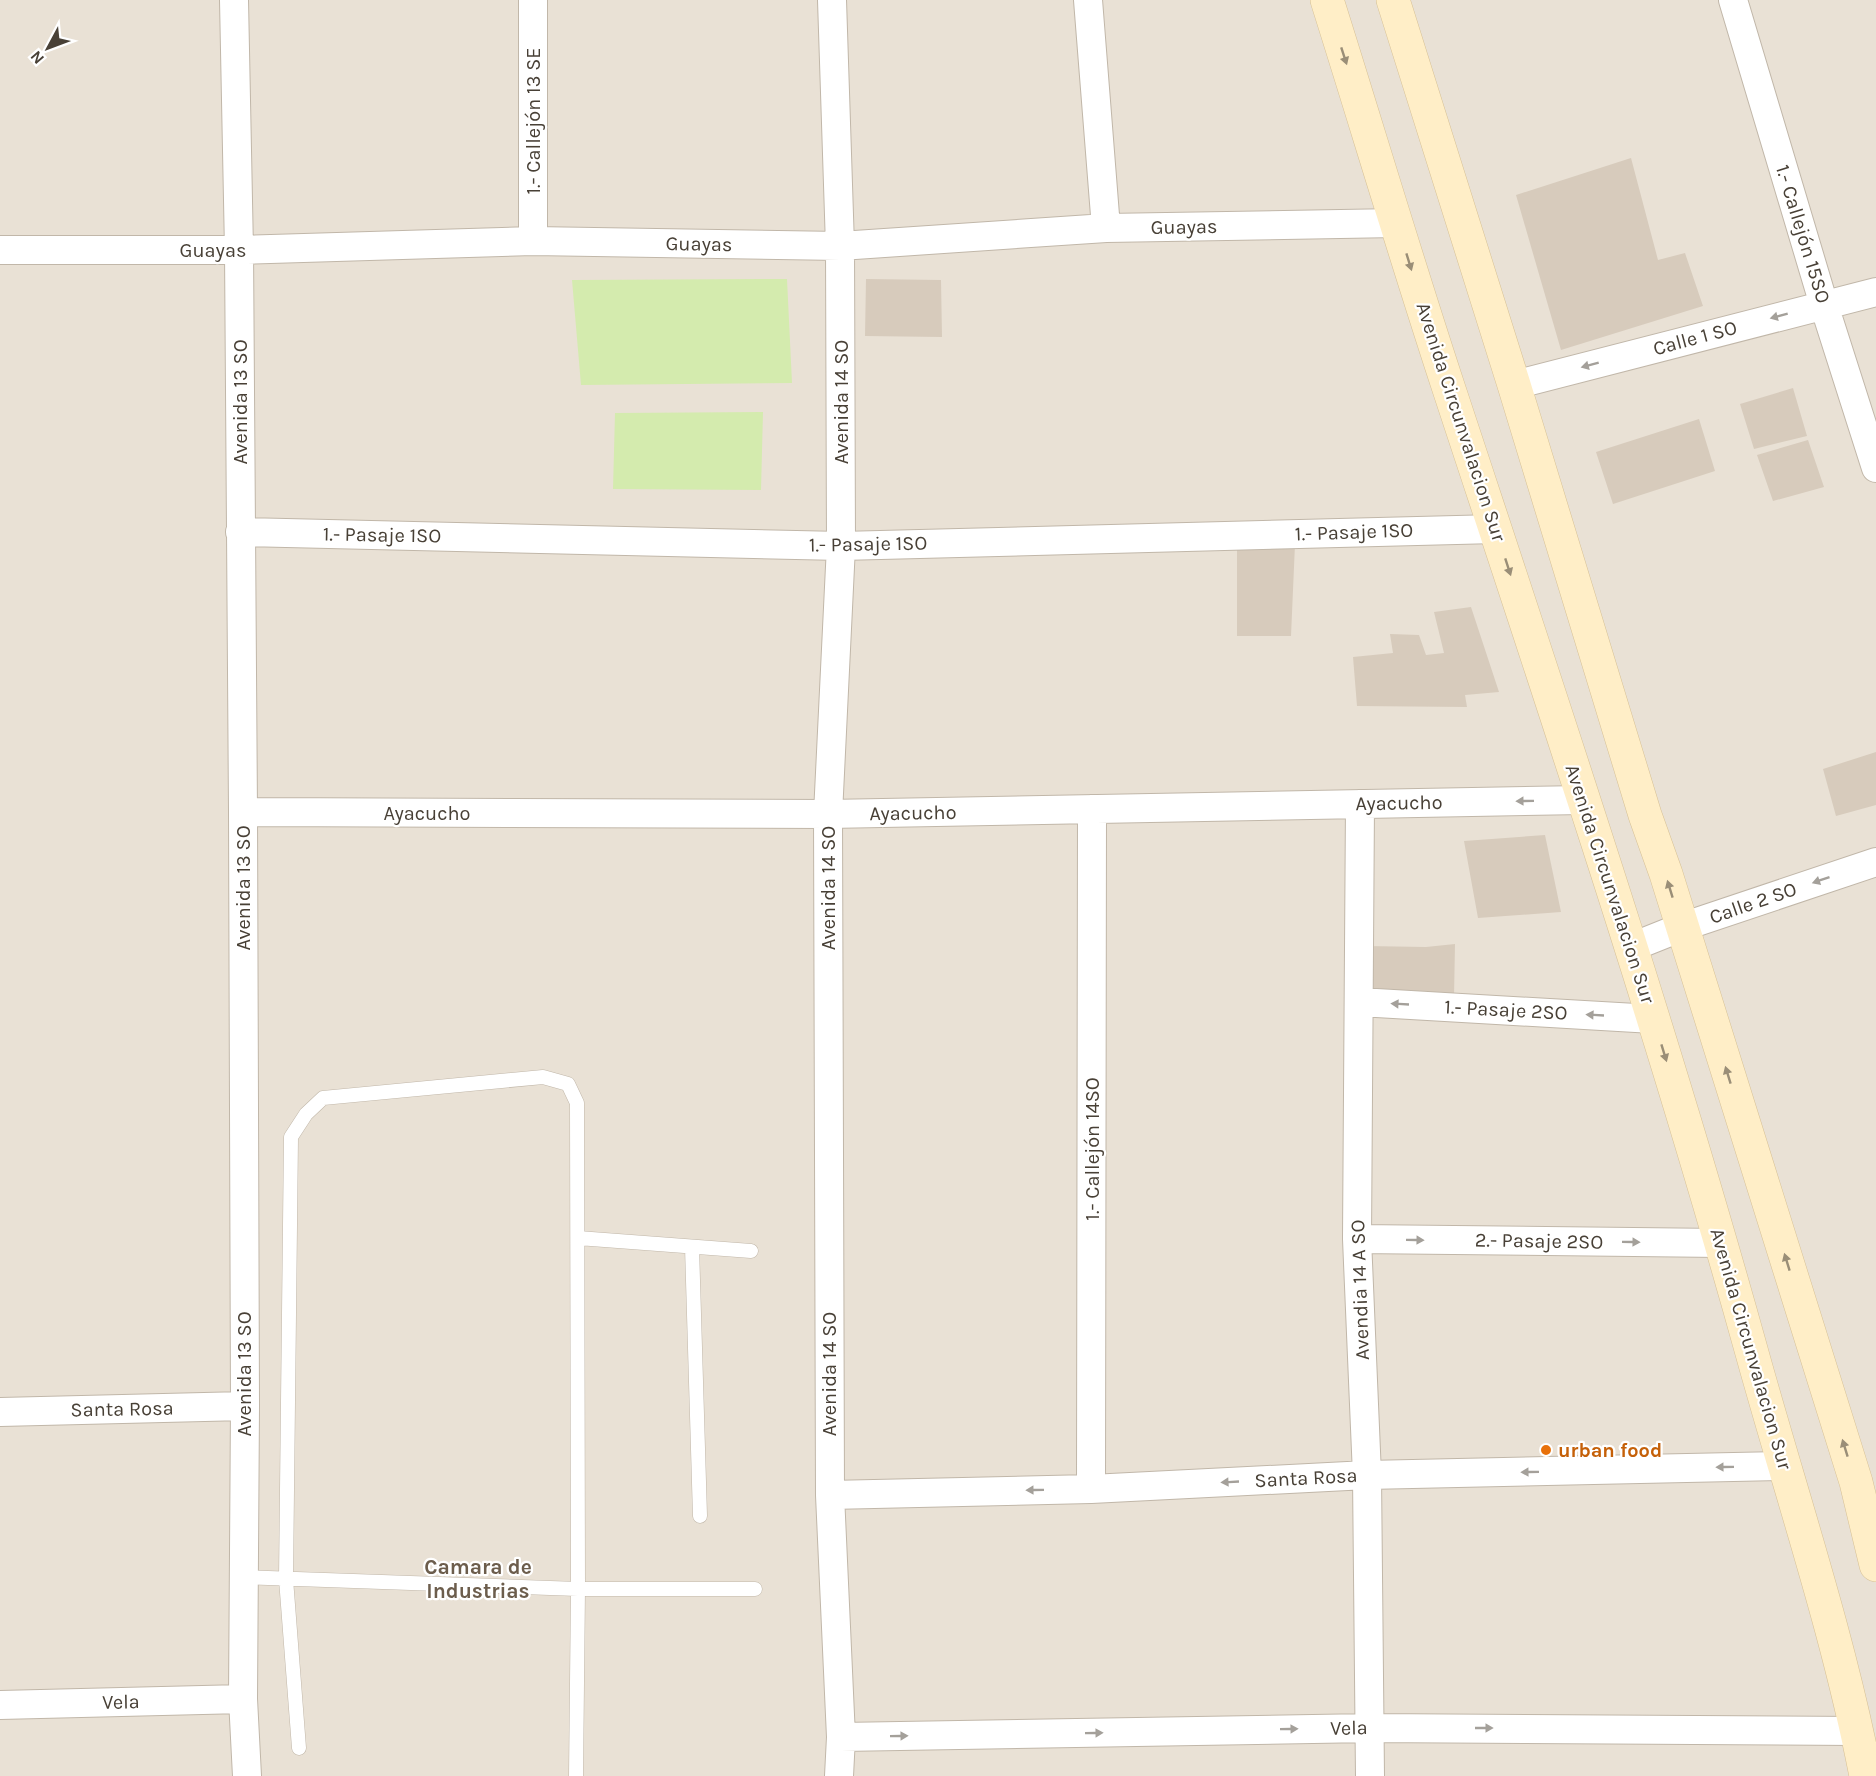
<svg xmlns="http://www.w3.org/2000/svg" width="1876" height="1776" viewBox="0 0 1876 1776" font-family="Karla,sans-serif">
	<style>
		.residential { fill: #e9e1d5 }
		.green { fill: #d4ebae }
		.building { fill: #d7cbbc }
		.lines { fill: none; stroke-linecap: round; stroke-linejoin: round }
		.lane-casing { stroke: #c1b7a9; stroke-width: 15 }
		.street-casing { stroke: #c1b7a9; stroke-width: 30 }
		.secondary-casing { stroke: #d7c195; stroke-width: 34 }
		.lane { stroke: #fff; stroke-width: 14 }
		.street { stroke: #fff; stroke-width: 28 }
		.secondary { stroke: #ffeec7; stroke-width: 33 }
		.oneway { fill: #9a8e77 }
		.oneway2 { fill: #a4a09a }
		.food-dot { fill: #e8710a; stroke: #fff; stroke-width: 2 }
		.labels { text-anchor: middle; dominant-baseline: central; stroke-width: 4.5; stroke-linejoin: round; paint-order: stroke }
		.street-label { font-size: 20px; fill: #484036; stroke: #fff }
		.food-label { font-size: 20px; font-weight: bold; fill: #c56008; stroke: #fff; text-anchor: start }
		.neighbourhood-label { font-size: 21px; font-weight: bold; fill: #6c5d4c; stroke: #fff }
	</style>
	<rect width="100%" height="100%" fill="#f5f0e8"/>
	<path class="residential" d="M 0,0 L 1876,0 L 1876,1776 L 0,1776 Z"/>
	<path class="green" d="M 787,279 L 792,383 L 581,385 L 572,280 Z
		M 763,412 L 761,490 L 613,489 L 615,413 Z"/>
	<path class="building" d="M 1631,158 L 1658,260 L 1685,253 L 1703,306 L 1561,350 L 1516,195 Z
		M 866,279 L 941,280 L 942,337 L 865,336 Z
		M 1793,388 L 1807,436 L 1754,449 L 1740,404 Z
		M 1699,419 L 1715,471 L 1613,504 L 1596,452 Z
		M 1808,440 L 1824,487 L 1773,501 L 1757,455 Z
		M 1295,544 L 1291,636 L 1237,636 L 1237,546 Z
		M 1471,607 L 1499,692 L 1465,695 L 1467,707 L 1357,706 L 1353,657 L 1393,653 L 1390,634 L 1419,635 L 1426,655 L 1444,653 L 1434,612 Z
		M 1876,752 L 1876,805 L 1836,816 L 1823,769 Z
		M 1545,835 L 1561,912 L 1478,918 L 1464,841 Z
		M 1455,944 L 1454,997 L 1366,995 L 1365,946 L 1426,947 Z"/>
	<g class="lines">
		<defs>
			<path id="lane" d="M 578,1238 L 751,1251
				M 692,1247 L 700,1516
				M 243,1577 L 578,1589 L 576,1776
				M 299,1748 L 286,1579 L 291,1137 L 306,1114 L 323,1098 L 543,1077 L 568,1084 L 577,1103 L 578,1589 L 755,1589"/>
			<path id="street" d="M 234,0 L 239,250 L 243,812 L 245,1406 L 243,1699 L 247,1776
				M 832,0 L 840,246 L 841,546 L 828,814 L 830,1495 L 841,1737 L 839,1776
				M 1088,0 L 1106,228
				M 1733,0 L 1824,305 L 1876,468
				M 533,241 L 533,0
				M 0,250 L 239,250 L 533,241 L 840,246 L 1106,228 L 1397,223
				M 1514,385 L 1876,292
				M 240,532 L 841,546 L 1496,529
				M 1360,804 L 1357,1239 L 1367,1475 L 1370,1776
				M 243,812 L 828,814 L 1583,800
				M 1632,947 L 1682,927 L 1876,862
				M 1359,1002 L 1653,1019
				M 1357,1239 L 1721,1243
				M 0,1412 L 245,1406
				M 1091,1489 L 1092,809
				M 830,1495 L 1091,1489 L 1367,1475 L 1783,1466
				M 0,1705 L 243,1699
				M 841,1737 L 1370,1728 L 1858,1731"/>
			<path id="secondary" d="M 1327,0 C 1368,130 1407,262 1450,392 C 1555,711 1662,1029 1752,1353 C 1791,1494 1838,1632 1866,1776
				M 1393,0 L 1514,385 L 1645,815 L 1666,874 L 1856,1482 L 1876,1565"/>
		</defs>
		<use href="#lane" class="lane-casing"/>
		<use href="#street" class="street-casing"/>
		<use href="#secondary" class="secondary-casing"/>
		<use href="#lane" class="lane"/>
		<use href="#street" class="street"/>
		<use href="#secondary" class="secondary"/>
	</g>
	<defs><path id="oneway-solid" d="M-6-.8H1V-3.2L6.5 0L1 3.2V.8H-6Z" transform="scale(1.5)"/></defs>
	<g class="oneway">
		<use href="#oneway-solid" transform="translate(1344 56) rotate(72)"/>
		<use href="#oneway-solid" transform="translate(1409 262) rotate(73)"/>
		<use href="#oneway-solid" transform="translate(1508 567) rotate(72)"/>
		<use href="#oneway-solid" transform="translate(1670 889) rotate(-107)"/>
		<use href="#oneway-solid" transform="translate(1664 1053) rotate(73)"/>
		<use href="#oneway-solid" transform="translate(1728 1075) rotate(-107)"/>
		<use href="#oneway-solid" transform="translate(1787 1262) rotate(-107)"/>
		<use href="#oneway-solid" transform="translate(1845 1448) rotate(-107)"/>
	</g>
	<g class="oneway2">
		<use href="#oneway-solid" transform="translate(1779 316) rotate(165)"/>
		<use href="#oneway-solid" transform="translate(1590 365) rotate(165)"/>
		<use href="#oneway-solid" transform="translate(1525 801) rotate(179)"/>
		<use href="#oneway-solid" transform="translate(1821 880) rotate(161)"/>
		<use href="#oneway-solid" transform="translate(1400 1004) rotate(-177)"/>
		<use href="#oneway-solid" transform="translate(1595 1015) rotate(-177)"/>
		<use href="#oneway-solid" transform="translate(1415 1240) rotate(1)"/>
		<use href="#oneway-solid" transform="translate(1631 1242) rotate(1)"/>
		<use href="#oneway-solid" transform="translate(1725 1467) rotate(179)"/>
		<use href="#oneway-solid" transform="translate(1530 1472) rotate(179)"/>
		<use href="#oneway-solid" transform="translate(1230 1482) rotate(177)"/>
		<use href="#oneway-solid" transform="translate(1035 1490) rotate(179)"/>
		<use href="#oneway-solid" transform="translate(1484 1728)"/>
		<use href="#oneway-solid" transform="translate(1289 1729) rotate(-1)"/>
		<use href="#oneway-solid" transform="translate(1094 1733) rotate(-1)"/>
		<use href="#oneway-solid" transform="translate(899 1736) rotate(-1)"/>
	</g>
	<circle class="food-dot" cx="1546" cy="1450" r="6"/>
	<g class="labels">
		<g class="street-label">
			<text transform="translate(533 121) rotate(-90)">1.- Callejón 13 SE</text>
			<text transform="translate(1184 227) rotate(-1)">Guayas</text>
			<text transform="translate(1803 234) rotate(73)">1.- Callejón 15SO</text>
			<text transform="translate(699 244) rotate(1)">Guayas</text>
			<text x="213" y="250">Guayas</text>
			<text transform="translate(1695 338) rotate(-15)">Calle 1 SO</text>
			<text transform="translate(240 402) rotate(-90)">Avenida 13 SO</text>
			<text transform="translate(841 402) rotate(-90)">Avenida 14 SO</text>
			<text transform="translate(1461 422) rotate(72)">Avenida Circunvalacion Sur</text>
			<text transform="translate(1354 532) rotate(-2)">1.- Pasaje 1SO</text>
			<text transform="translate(382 535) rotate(1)">1.- Pasaje 1SO</text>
			<text transform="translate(868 544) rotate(-1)">1.- Pasaje 1SO</text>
			<text transform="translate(1399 803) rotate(-1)">Ayacucho</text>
			<text x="427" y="813">Ayacucho</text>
			<text transform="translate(913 813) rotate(-1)">Ayacucho</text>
			<text transform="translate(1610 884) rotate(72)">Avenida Circunvalacion Sur</text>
			<text transform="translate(243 888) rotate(-90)">Avenida 13 SO</text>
			<text transform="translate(828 888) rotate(-90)">Avenida 14 SO</text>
			<text transform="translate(1753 903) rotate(-19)">Calle 2 SO</text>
			<text transform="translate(1506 1010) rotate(3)">1.- Pasaje 2SO</text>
			<text transform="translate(1092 1149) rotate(-90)">1.- Callejón 14SO</text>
			<text transform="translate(1539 1241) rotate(1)">2.- Pasaje 2SO</text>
			<text transform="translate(1360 1290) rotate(-92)">Avendia 14 A SO</text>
			<text transform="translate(1751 1349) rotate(74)">Avenida Circunvalacion Sur</text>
			<text transform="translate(244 1374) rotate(-90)">Avenida 13 SO</text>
			<text transform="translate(829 1374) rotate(-90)">Avenida 14 SO</text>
			<text transform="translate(122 1409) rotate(-1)">Santa Rosa</text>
			<text transform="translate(1306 1478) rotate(-3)">Santa Rosa</text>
			<text transform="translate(121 1702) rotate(-1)">Vela</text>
			<text transform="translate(1349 1728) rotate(-1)">Vela</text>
		</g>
		<g class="food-label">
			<text x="1558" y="1450">urban food</text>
		</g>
		<g class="neighbourhood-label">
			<text x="478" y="1567">Camara de<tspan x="478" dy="24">Industrias</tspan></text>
		</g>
	</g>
	<g transform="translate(48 48) rotate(229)" stroke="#ffffff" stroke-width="4.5" paint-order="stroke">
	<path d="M0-4.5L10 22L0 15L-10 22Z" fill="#484036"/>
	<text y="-9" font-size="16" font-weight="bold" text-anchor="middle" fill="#484036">N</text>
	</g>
</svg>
